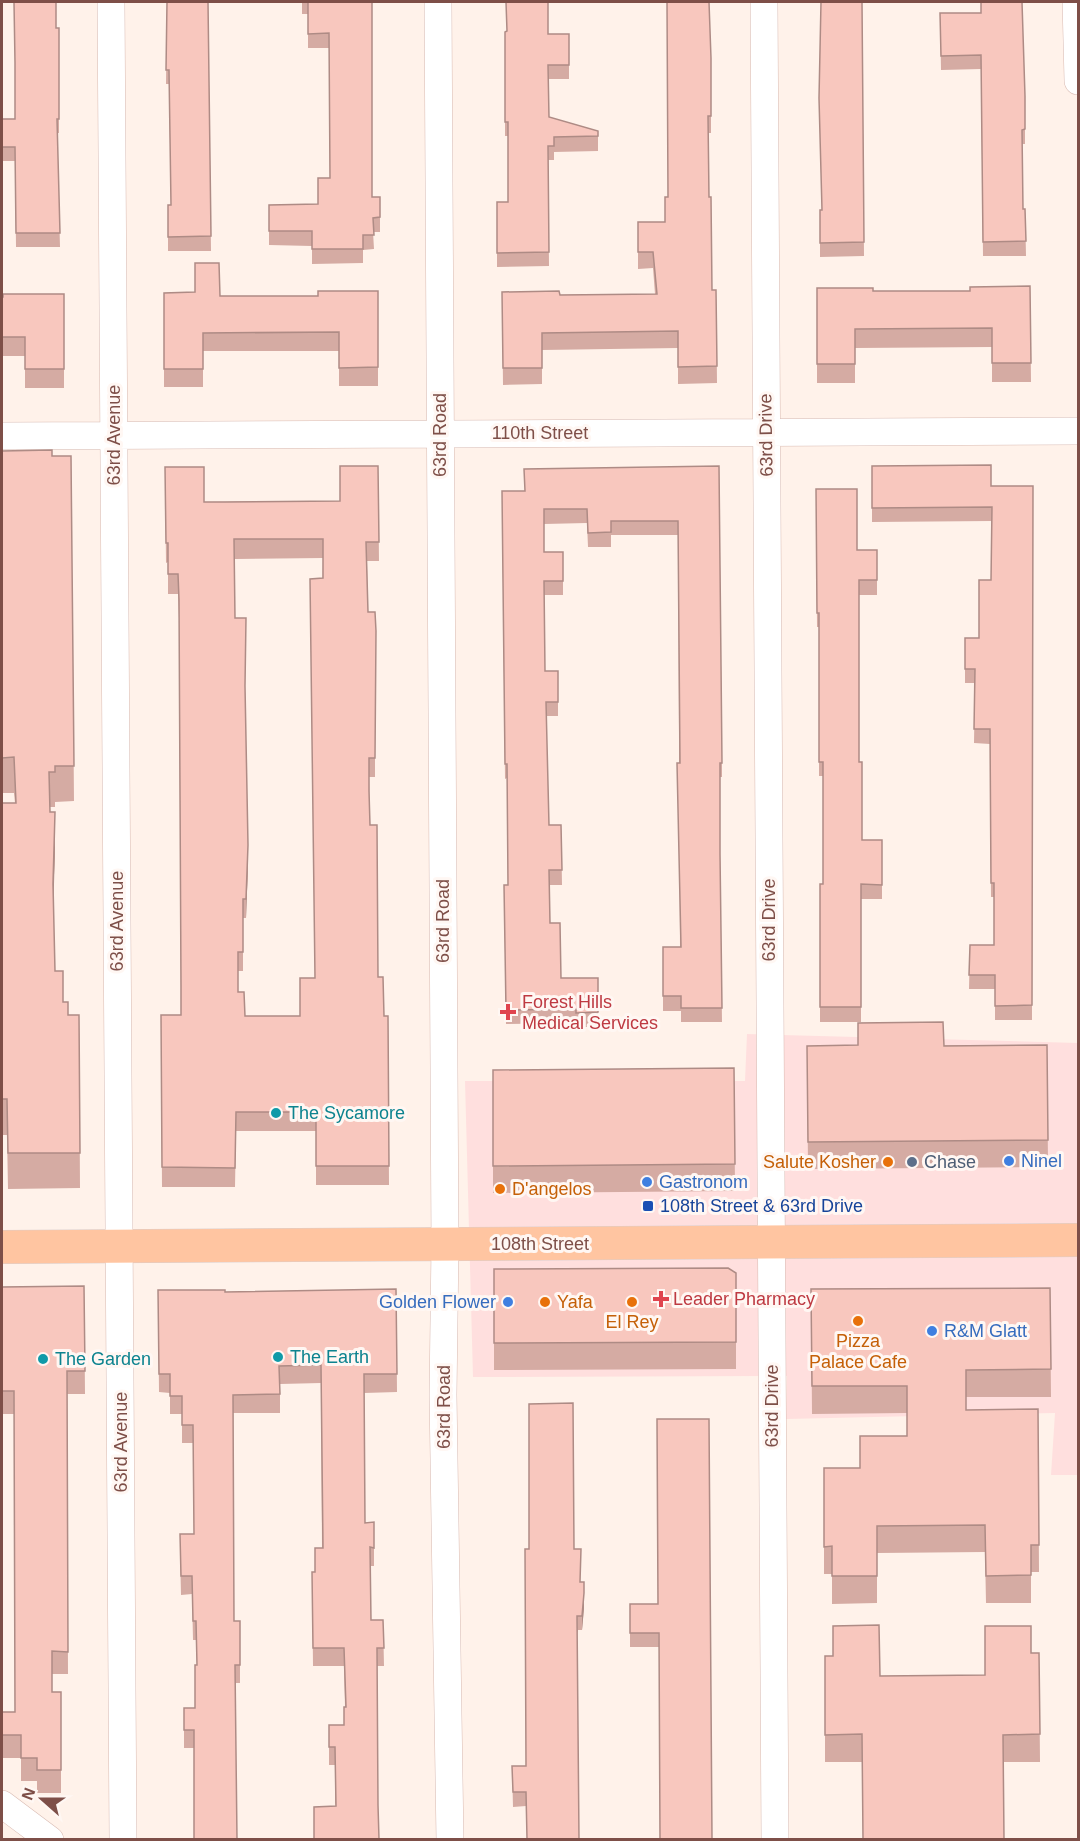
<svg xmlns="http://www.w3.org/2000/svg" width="1080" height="1841" viewBox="0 0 1080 1841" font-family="Helvetica,sans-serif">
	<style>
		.commercial { fill: #ffdfde }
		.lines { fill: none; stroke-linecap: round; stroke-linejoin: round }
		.minor-casing { stroke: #d8bab2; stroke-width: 28 }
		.major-casing { stroke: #dbcecc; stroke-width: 34 }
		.minor { stroke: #fff; stroke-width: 27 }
		.major { stroke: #ffc5a1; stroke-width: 33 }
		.wall { fill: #d5aba3; fill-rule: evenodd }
		.shaded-wall { fill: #ae8b85 }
		.building { fill: #f8c7be; stroke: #ae8b85; stroke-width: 1.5; fill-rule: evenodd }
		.health-dot { fill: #e0444e; stroke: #fff7f3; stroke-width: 2 }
		.culture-dot { fill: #0f9aa8; stroke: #fff7f3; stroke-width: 2 }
		.shop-dot { fill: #3f7fe0; stroke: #fff7f3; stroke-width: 2 }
		.food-dot { fill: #e8710a; stroke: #fff7f3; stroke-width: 2 }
		.service-dot { fill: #5c6f8a; stroke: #fff7f3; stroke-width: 2 }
		.transit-dot { fill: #1a4fb4; stroke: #fff7f3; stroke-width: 2 }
		.labels { text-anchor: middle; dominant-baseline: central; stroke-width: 6; stroke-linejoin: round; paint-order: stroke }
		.street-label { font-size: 18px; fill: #7e4f48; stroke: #fff7f3 }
		.health-label { font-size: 18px; fill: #be3a42; stroke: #fff7f3; text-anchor: start }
		.culture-label { font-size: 18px; fill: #0d838f; stroke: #fff7f3; text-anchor: start }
		.shop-label { font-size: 18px; fill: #366cbe; stroke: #fff7f3; text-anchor: start }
		.food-label { font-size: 18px; fill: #c56008; stroke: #fff7f3; text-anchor: start }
		.service-label { font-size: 18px; fill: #4e5e75; stroke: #fff7f3; text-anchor: start }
		.transit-label { font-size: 18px; fill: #164399; stroke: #fff7f3; text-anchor: start }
	</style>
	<rect width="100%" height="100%" fill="#fff2ea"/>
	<path class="commercial" d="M 747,1034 L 1078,1043 L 1078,1475 L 1051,1475 L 1055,1413 L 786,1419 L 787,1376 L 473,1377 L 465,1081 L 745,1081 Z"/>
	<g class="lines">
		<defs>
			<path id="minor" d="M 111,2 L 123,1840
				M 438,2 L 445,1245 L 443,1395 L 450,1840
				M 764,2 L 775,1840
				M 1076,2 L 1078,81
				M 2,436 L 1078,431
				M 2,1804 L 50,1840"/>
			<path id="major" d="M 2,1247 L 1078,1240"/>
		</defs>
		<use href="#minor" class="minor-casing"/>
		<use href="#major" class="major-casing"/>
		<use href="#minor" class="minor"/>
		<use href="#major" class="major"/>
	</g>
	<path class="wall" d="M 167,2 L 208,2 L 211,251 L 168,251 L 168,205 L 171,205 L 169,84 L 166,84 Z
		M 302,2 L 372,2 L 372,197 L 380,197 L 380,232 L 373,232 L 374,249 L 363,250 L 363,263 L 312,264 L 312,246 L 269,245 L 269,205 L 318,204 L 330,178 L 329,48 L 308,48 L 308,14 L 302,14 Z
		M 862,2 L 864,256 L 820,257 L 820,210 L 822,210 Z
		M 940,13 L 1025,96 L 1025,144 L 1022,144 L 1023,209 L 1025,209 L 1026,256 L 983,256 L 981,69 L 941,70 Z
		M 56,28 L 59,62 L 59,133 L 57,133 L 60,247 L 16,247 L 15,161 L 2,161 L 2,119 L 15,119 L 15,77 Z
		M 507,31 L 548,34 L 569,65 L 569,79 L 548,79 L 549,117 L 598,131 L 598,151 L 554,152 L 554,160 L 548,160 L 549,266 L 497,267 L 497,202 L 508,202 L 508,136 L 505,136 L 505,32 Z
		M 711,58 L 711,133 L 708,133 L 709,197 L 712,290 L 716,290 L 717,383 L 678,384 L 678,348 L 542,350 L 542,384 L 503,385 L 502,292 L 560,295 L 655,294 L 653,268 L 638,269 L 638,222 L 665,222 L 668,197 Z
		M 1030,286 L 1031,382 L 992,382 L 992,347 L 855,348 L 855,383 L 817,383 L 817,288 L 873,291 L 970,291 Z
		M 378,291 L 378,386 L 339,386 L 339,351 L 203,351 L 203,387 L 164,387 L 164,293 L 220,296 L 318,296 Z
		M 64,294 L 64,388 L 25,388 L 25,356 L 2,356 L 2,297 Z
		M 2,451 L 52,456 L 71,456 L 74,801 L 55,802 L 55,807 L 49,807 L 55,848 L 53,902 L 55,971 L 63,1002 L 68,1015 L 79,1015 L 80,1188 L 8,1189 L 7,1135 L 2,1135 L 2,803 L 15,803 L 14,793 L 2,793 Z
		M 378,466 L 379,561 L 367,561 L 368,612 L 375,612 L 375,777 L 369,777 L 370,825 L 378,977 L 384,1016 L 388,1016 L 389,1185 L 316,1185 L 316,1131 L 236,1131 L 235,1187 L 162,1187 L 161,1015 L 181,1015 L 179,618 L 178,594 L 168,594 L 168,562 L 166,563 L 165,467 L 204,502 L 340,501 ZM 323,558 L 315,978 L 300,1016 L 245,1016 L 238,992 L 238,971 L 243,971 L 243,918 L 246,918 L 248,864 L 245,694 L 235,618 L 235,559 Z
		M 719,466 L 722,763 L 722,777 L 720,777 L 720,854 L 722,1022 L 681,1022 L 681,1011 L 663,1011 L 663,947 L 680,947 L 678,535 L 611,535 L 611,547 L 588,547 L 587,523 L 544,524 L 544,552 L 563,552 L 563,595 L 544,595 L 545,671 L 558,671 L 558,716 L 546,716 L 549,825 L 561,825 L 562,885 L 549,885 L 550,923 L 561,978 L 598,978 L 598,1027 L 576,1027 L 576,1023 L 506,1024 L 504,885 L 508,885 L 507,778 L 505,779 L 502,491 L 524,491 Z
		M 872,466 L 991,486 L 1033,486 L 1032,1020 L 995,1020 L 995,989 L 969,989 L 970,945 L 994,945 L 994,897 L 991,897 L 990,744 L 974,743 L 975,683 L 965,683 L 965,638 L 979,638 L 991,580 L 992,521 L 872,522 Z
		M 816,489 L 857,550 L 877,550 L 877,595 L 859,595 L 859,762 L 862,840 L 882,840 L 882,899 L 861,899 L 861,1022 L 820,1022 L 820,884 L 823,884 L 823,776 L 819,776 L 819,627 L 817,627 Z
		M 1047,1045 L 1048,1167 L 808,1169 L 807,1046 Z
		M 734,1068 L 735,1191 L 493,1193 L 493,1070 Z
		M 494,1269 L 736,1273 L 736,1369 L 494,1370 Z
		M 84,1286 L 85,1394 L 67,1394 L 68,1674 L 52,1674 L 52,1692 L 61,1692 L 61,1793 L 37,1793 L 37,1781 L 21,1781 L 21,1758 L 2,1758 L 2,1712 L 15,1712 L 14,1414 L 2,1414 L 2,1287 Z
		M 1050,1288 L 1051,1397 L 966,1397 L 966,1410 L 1038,1409 L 1039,1572 L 1031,1572 L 1031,1603 L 986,1603 L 985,1552 L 877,1553 L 877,1603 L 832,1604 L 832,1574 L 824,1574 L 824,1468 L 860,1468 L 907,1436 L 907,1413 L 812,1414 L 811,1289 Z
		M 396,1289 L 397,1392 L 364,1393 L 365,1523 L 374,1522 L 374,1566 L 370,1566 L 371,1620 L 383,1620 L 384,1666 L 377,1666 L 335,1806 L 335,1765 L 329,1765 L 329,1725 L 344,1725 L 344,1707 L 345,1707 L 344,1666 L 313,1666 L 312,1572 L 315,1572 L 322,1548 L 321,1383 L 280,1384 L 280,1413 L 233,1413 L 234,1621 L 240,1665 L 240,1683 L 236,1683 L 194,1748 L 184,1748 L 184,1708 L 195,1708 L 197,1665 L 196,1640 L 193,1640 L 192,1594 L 181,1595 L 180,1552 L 194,1534 L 193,1443 L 182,1443 L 182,1414 L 170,1414 L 170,1393 L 159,1392 L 158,1290 L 225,1292 Z
		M 574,1549 L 580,1582 L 584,1608 L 582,1630 L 578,1630 L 526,1806 L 513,1807 L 512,1766 L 526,1766 Z
		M 630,1604 L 658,1604 L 659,1647 L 630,1647 Z
		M 1031,1653 L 1039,1653 L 1040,1762 L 825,1762 L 825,1656 L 880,1676 L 985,1675 Z"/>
	<path class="shaded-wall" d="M 55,812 L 55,848 L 53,920 L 53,884 Z
		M 248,845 L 248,864 L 246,918 L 246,899 Z
		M 584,1593 L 584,1608 L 582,1630 L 582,1616 Z"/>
	<path class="building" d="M 14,2 L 56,2 L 56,28 L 59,28 L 59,119 L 57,119 L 60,233 L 16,233 L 15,147 L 2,147 L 2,119 L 15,119 L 15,63 Z
		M 167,2 L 208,2 L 211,236 L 168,237 L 168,205 L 171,205 L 169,70 L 166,70 Z
		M 308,2 L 372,2 L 372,197 L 380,197 L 380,217 L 373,218 L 374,235 L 363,235 L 363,249 L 312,249 L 312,231 L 269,231 L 269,205 L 318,204 L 318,178 L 330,178 L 329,33 L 308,34 Z
		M 506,2 L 548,2 L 548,34 L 569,34 L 569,65 L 548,65 L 549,117 L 598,131 L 598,136 L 554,137 L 554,146 L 548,146 L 549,252 L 497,253 L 497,202 L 508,202 L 508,122 L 505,122 L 505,32 L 507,31 Z
		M 667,2 L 709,2 L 711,58 L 711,116 L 708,116 L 709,197 L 711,197 L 712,290 L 716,290 L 717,366 L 678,367 L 678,331 L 542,333 L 542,368 L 503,368 L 502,292 L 559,291 L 560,295 L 657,294 L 653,252 L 638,252 L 638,222 L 665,222 L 665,197 L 668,197 Z
		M 821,2 L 862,2 L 864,242 L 820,243 L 820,210 L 822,210 L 819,98 Z
		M 981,2 L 1022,2 L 1025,96 L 1025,129 L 1022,130 L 1023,209 L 1025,209 L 1026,241 L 983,242 L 981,55 L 941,56 L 940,13 L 981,13 Z
		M 195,263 L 219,263 L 220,296 L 318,296 L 318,291 L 378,291 L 378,367 L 339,368 L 339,332 L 203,333 L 203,369 L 164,369 L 164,293 L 195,292 Z
		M 1030,286 L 1031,363 L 992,363 L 992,328 L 855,329 L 855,364 L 817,364 L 817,288 L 873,288 L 873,291 L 970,291 L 970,287 Z
		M 3,294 L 64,294 L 64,369 L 25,369 L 25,337 L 2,337 L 2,297 L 3,297 Z
		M 52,450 L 52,456 L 71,456 L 74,766 L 55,766 L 55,772 L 49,772 L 50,812 L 55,812 L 53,884 L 55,971 L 63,971 L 63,1002 L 68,1002 L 68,1015 L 79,1015 L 80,1153 L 8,1153 L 7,1099 L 2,1099 L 2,803 L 16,803 L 14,757 L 2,758 L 2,451 Z
		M 991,465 L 991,486 L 1033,486 L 1032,1005 L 995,1006 L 995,975 L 969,975 L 970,945 L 994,945 L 994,883 L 991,883 L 990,729 L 974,729 L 975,669 L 965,669 L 965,638 L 979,638 L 979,580 L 991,580 L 992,507 L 872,508 L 872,466 Z
		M 340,466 L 378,466 L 379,542 L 366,542 L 368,612 L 375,612 L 376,631 L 375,758 L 369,758 L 369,791 L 370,825 L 377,825 L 378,977 L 383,977 L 384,1016 L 388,1016 L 389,1166 L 316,1166 L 316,1112 L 236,1112 L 235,1168 L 162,1167 L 161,1015 L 181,1015 L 181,986 L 179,599 L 178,574 L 168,574 L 168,543 L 166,543 L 165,467 L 204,467 L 204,502 L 225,502 L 340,501 ZM 234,539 L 323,539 L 323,578 L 310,579 L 315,978 L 300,978 L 300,1016 L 245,1016 L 244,992 L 238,992 L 238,952 L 243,952 L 243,899 L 246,899 L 248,845 L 245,686 L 246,618 L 235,618 Z
		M 719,466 L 722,763 L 720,763 L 720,854 L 722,1008 L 681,1008 L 681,996 L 663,996 L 663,947 L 681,947 L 677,763 L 680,763 L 678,521 L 611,521 L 611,532 L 588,533 L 587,509 L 544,509 L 544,552 L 563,552 L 563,581 L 544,581 L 545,671 L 558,671 L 558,702 L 546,702 L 549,825 L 561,825 L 562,870 L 549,870 L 550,923 L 560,923 L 561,978 L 598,978 L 598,1012 L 576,1013 L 576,1009 L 506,1010 L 504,885 L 508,885 L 507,764 L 505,764 L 502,491 L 525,491 L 524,469 Z
		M 816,489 L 857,489 L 857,550 L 877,550 L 877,580 L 859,580 L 859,762 L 862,762 L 862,840 L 882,840 L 882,885 L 861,884 L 861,1007 L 820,1007 L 820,884 L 823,884 L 823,762 L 819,762 L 819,613 L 817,613 Z
		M 943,1022 L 944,1046 L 1047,1045 L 1048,1140 L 808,1142 L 807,1046 L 858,1045 L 858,1023 Z
		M 734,1068 L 735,1164 L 493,1166 L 493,1070 Z
		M 728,1268 L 736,1273 L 736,1342 L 494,1343 L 494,1269 Z
		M 84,1286 L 85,1371 L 67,1371 L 68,1652 L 52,1651 L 52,1692 L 61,1692 L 61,1770 L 37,1770 L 37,1758 L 21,1758 L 21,1735 L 2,1735 L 2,1712 L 15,1712 L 14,1391 L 2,1391 L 2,1287 Z
		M 1050,1288 L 1051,1369 L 966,1370 L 966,1410 L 1038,1409 L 1039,1545 L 1031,1545 L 1031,1575 L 986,1576 L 985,1525 L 877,1526 L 877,1576 L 832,1576 L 832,1546 L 824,1547 L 824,1468 L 860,1468 L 860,1436 L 907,1436 L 907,1386 L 812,1386 L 811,1289 Z
		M 396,1289 L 397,1374 L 364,1374 L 365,1523 L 374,1522 L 374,1548 L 370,1547 L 371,1620 L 383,1620 L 384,1648 L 377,1648 L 378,1805 L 379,1839 L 314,1839 L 314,1807 L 336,1806 L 335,1747 L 329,1747 L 329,1725 L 344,1725 L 344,1707 L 346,1707 L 344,1648 L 313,1648 L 312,1572 L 315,1572 L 315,1548 L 323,1548 L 321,1365 L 279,1366 L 280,1394 L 233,1395 L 234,1621 L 240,1621 L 240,1665 L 235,1665 L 237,1839 L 194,1839 L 194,1730 L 184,1730 L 184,1708 L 195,1708 L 195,1665 L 197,1665 L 196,1621 L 193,1621 L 192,1576 L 181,1576 L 180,1534 L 194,1534 L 193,1425 L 182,1425 L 182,1396 L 170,1396 L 170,1374 L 159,1374 L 158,1290 L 225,1290 L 225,1292 Z
		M 573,1403 L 574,1549 L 581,1549 L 580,1582 L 584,1582 L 584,1593 L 582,1616 L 577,1616 L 579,1839 L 527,1839 L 526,1792 L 513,1792 L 512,1766 L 526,1766 L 525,1549 L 529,1549 L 529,1404 Z
		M 657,1419 L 709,1419 L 712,1839 L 660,1839 L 659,1633 L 630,1633 L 630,1604 L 658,1604 Z
		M 879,1625 L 880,1676 L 985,1675 L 985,1626 L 1031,1626 L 1031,1653 L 1039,1653 L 1040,1734 L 1003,1735 L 1004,1839 L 863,1839 L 862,1734 L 825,1735 L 825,1656 L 833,1656 L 833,1626 Z"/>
	<g class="health-dot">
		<path d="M505 1003h6v6h6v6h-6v6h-6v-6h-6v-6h6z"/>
		<path d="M658 1290h6v6h6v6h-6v6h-6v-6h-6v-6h6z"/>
	</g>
	<g class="culture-dot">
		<circle cx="276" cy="1113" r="6"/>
		<circle cx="278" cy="1357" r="6"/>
		<circle cx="43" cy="1359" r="6"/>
	</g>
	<g class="shop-dot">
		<circle cx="1009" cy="1161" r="6"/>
		<circle cx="647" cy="1182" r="6"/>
		<circle cx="508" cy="1302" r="6"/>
		<circle cx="932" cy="1331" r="6"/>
	</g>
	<g class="food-dot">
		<circle cx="888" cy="1162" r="6"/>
		<circle cx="500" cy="1189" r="6"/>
		<circle cx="545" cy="1302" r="6"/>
		<circle cx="632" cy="1302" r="6"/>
		<circle cx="858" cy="1321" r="6"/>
	</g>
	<circle class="service-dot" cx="912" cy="1162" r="6"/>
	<rect class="transit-dot" x="642" y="1200" width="12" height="12" rx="3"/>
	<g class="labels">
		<g class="street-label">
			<text x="540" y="433">110th Street</text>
			<text transform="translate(114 435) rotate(-90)">63rd Avenue</text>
			<text transform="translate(440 435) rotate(-90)">63rd Road</text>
			<text transform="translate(766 435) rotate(-91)">63rd Drive</text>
			<text transform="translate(769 920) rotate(-90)">63rd Drive</text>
			<text transform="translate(117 921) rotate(-90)">63rd Avenue</text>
			<text transform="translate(443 921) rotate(-90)">63rd Road</text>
			<text x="540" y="1244">108th Street</text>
			<text transform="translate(772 1406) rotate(-90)">63rd Drive</text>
			<text transform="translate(444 1407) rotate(-90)">63rd Road</text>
			<text transform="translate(121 1442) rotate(-90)">63rd Avenue</text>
		</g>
		<g class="health-label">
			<text x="522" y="1002">Forest Hills<tspan x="522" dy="21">Medical Services</tspan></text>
			<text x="673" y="1299">Leader Pharmacy</text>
		</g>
		<g class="culture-label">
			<text x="288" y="1113">The Sycamore</text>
			<text x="290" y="1357">The Earth</text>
			<text x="55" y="1359">The Garden</text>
		</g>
		<g class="shop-label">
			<text x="1021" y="1161">Ninel</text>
			<text x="659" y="1182">Gastronom</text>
			<text x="496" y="1302" text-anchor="end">Golden Flower</text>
			<text x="944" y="1331">R&amp;M Glatt</text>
		</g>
		<g class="food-label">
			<text x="876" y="1162" text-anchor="end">Salute Kosher</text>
			<text x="512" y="1189">D'angelos</text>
			<text x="557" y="1302">Yafa</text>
			<text x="632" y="1322" text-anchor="middle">El Rey</text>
			<text x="858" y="1341" text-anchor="middle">Pizza<tspan x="858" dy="21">Palace Cafe</tspan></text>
		</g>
		<g class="service-label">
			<text x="924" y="1162">Chase</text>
		</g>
		<g class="transit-label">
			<text x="660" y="1206">108th Street &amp; 63rd Drive</text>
		</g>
	</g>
	<rect width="1080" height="1841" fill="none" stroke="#7e4f48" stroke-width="6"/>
	<g transform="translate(42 1799) rotate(291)" stroke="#fff7f3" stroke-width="4.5" paint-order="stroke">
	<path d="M0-4.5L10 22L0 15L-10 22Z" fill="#7e4f48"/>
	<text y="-9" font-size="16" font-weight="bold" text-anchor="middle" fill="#7e4f48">N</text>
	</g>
</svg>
